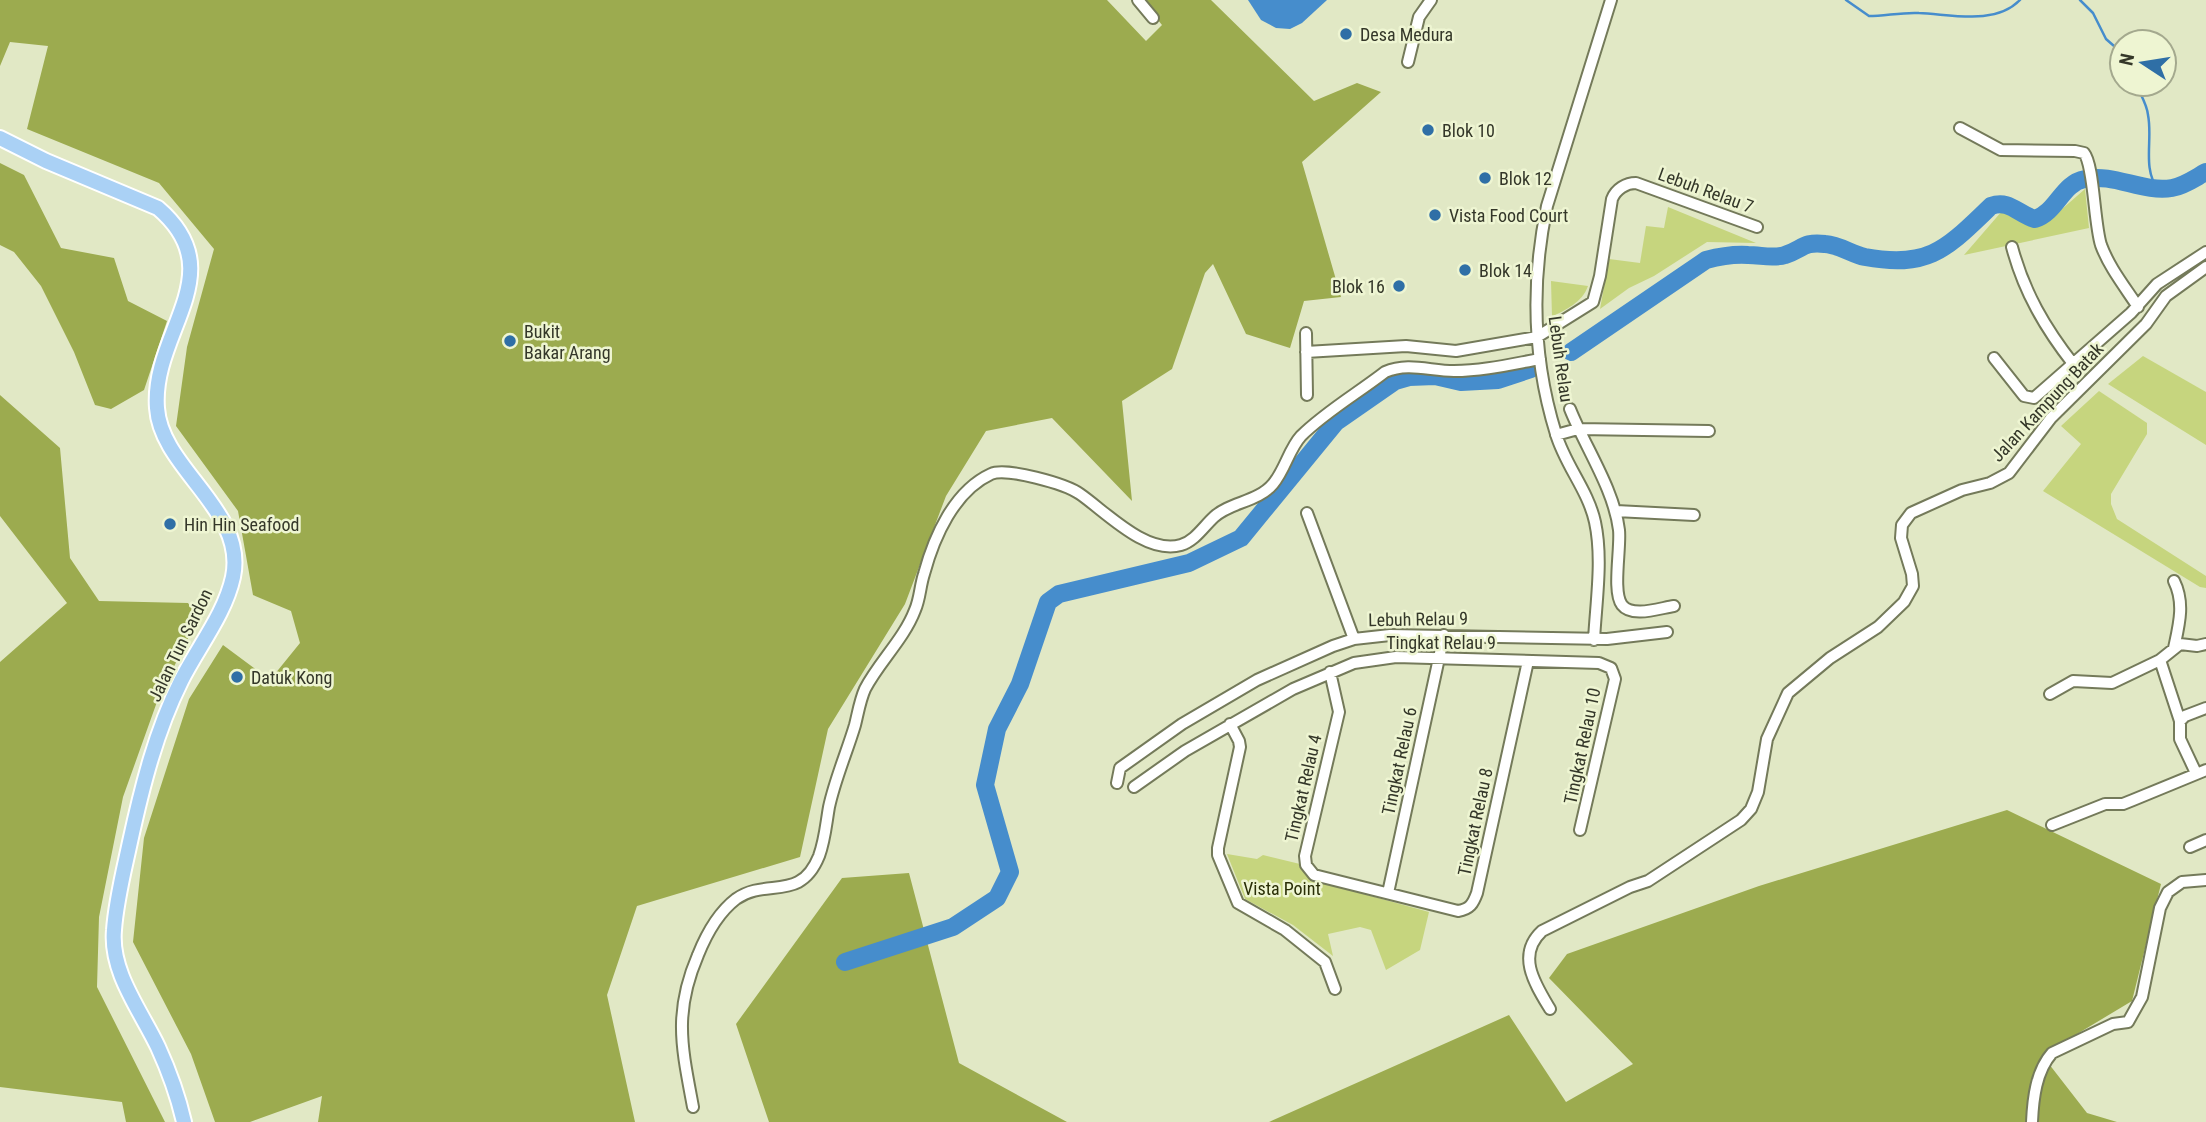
<svg xmlns="http://www.w3.org/2000/svg" width="2206" height="1122" viewBox="0 0 2206 1122" font-family="'Roboto Condensed',sans-serif">
	<style>
		.green { fill: #c6d57e }
		.forest { fill: #9cab4f }
		.water { fill: #468dcc }
		.lines { fill: none; stroke-linecap: round; stroke-linejoin: round }
		.stream { stroke: #468dcc; stroke-width: 2.5 }
		.river { stroke: #468dcc; stroke-width: 18 }
		.minor-casing { stroke: #747a5a; stroke-width: 14 }
		.major-casing { stroke: #fff; stroke-width: 18 }
		.minor { stroke: #fff; stroke-width: 10 }
		.major { stroke: #aad1f5; stroke-width: 14 }
		.poi-dot { fill: #2f6fa6; stroke: #eef5d2; stroke-width: 2.5 }
		.labels { text-anchor: middle; dominant-baseline: central; stroke-width: 5; stroke-linejoin: round; paint-order: stroke }
		.poi-label { font-size: 18px; fill: #343729; stroke: #eef5d2; text-anchor: start }
		.street-label { font-size: 18px; fill: #343729; stroke: #eef5d2 }
		.park-label { font-size: 18px; fill: #292e06; stroke: #eef5d2 }
	</style>
	<rect width="100%" height="100%" fill="#e1e8c5"/>
	<path class="green" d="M 2085,189 L 2089,228 L 1964,255 L 2002,211 L 2038,226 L 2046,223 Z
		M 1668,207 L 1756,243 L 1707,242 L 1654,276 L 1629,288 L 1600,309 L 1609,259 L 1640,263 L 1646,226 L 1664,228 Z
		M 1551,281 L 1588,286 C 1582,303 1566,309 1552,317 Z
		M 2143,356 L 2206,392 L 2206,445 L 2108,384 Z
		M 2099,391 L 2147,423 L 2147,434 L 2111,494 L 2111,504 L 2117,519 L 2206,576 L 2206,588 L 2200,587 L 2043,491 L 2081,444 L 2061,426 Z
		M 1227,854 L 1257,859 L 1263,855 L 1300,864 L 1307,876 L 1313,880 L 1429,912 L 1420,950 L 1386,970 L 1371,930 L 1360,927 L 1328,934 L 1333,956 L 1293,925 L 1245,899 Z"/>
	<path class="forest" d="M 0,0 L 1107,0 L 1146,41 L 1162,25 L 1142,0 L 1211,0 L 1314,101 L 1357,83 L 1381,92 L 1302,162 L 1341,297 L 1304,301 L 1290,348 L 1246,334 L 1213,264 L 1205,273 L 1172,369 L 1122,401 L 1132,501 L 1052,418 L 986,431 L 946,496 L 905,604 L 828,729 L 800,857 L 637,906 L 607,995 L 635,1122 L 318,1122 L 322,1096 L 250,1122 L 215,1122 L 191,1054 L 133,942 L 144,838 L 189,699 L 223,645 L 270,680 L 300,643 L 291,611 L 253,595 L 238,511 L 176,426 L 187,347 L 214,249 L 159,183 L 27,129 L 48,46 L 10,42 L 0,66 Z
		M 0,163 L 24,175 L 61,248 L 114,258 L 128,301 L 167,321 L 144,390 L 111,409 L 95,405 L 74,352 L 41,286 L 14,252 L 0,245 Z
		M 0,395 L 60,448 L 70,558 L 99,601 L 188,603 L 198,618 L 158,699 L 123,797 L 99,917 L 97,987 L 165,1122 L 126,1122 L 122,1102 L 0,1087 L 0,662 L 67,603 L 0,516 Z
		M 2007,810 L 2161,884 L 2132,1001 L 2042,1055 L 2087,1113 L 2117,1122 L 1269,1122 L 1509,1015 L 1566,1102 L 1633,1064 L 1549,978 L 1567,954 L 1759,886 Z
		M 909,873 L 959,1063 L 1067,1122 L 769,1122 L 736,1024 L 842,878 Z"/>
	<path class="water" d="M 1248,0 L 1327,0 L 1302,23 L 1290,29 L 1276,28 L 1261,20 Z"/>
	<g class="lines">
		<path class="stream" d="M 1846,0 L 1869,16 C 1885,16 1902,12 1919,13 C 1950,14 1995,26 2020,0
			M 2080,0 L 2093,13 L 2106,39 L 2122,53
			M 2136,84 C 2140,94 2147,104 2148,115 C 2153,139 2142,169 2158,189"/>
		<path class="river" d="M 1571,352 L 1706,260 C 1721,256 1733,254 1748,255 C 1761,255 1773,259 1785,255 C 1802,250 1803,241 1825,244 C 1840,245 1851,254 1865,257 C 1930,269 1947,248 1991,206 C 2009,199 2018,214 2035,219 C 2057,212 2062,183 2085,179 C 2114,173 2143,193 2172,188 C 2184,186 2195,178 2206,172
			M 845,962 L 953,927 L 997,898 L 1010,872 L 985,785 L 997,729 L 1020,684 L 1048,602 L 1059,594 L 1189,563 L 1241,538 L 1336,422 L 1395,381 L 1409,377 L 1435,376 L 1461,382 L 1498,380 L 1531,369"/>
		<defs>
			<path id="minor" d="M 1138,0 L 1153,18
				M 1408,62 L 1419,17 L 1431,0
				M 1960,128 L 2001,150 L 2075,151 L 2084,153 C 2094,165 2094,223 2101,245 C 2109,267 2125,287 2138,307
				M 2012,247 C 2024,292 2045,328 2074,365
				M 1306,333 L 1307,395
				M 1306,352 L 1406,346 L 1456,351 L 1537,337 L 1593,302 L 1600,276 L 1612,199 C 1616,189 1626,183 1636,183 L 1757,227
				M 1994,358 L 2024,396 L 2034,398 L 2131,313 L 2157,284 L 2206,252
				M 1570,409 C 1585,447 1614,489 1619,530 C 1621,548 1612,592 1622,605 C 1632,618 1660,608 1674,606
				M 1556,435 L 1578,429 L 1709,431
				M 1616,511 L 1694,515
				M 1307,513 L 1354,639
				M 2174,581 C 2185,603 2179,625 2174,648
				M 1594,640 C 1596,602 1603,559 1595,522 C 1588,490 1565,465 1556,434 C 1533,360 1531,282 1547,206 L 1611,0
				M 2160,660 L 2180,721 L 2180,739 L 2196,773
				M 1330,672 L 1339,712 L 1305,856 L 1306,865 L 1314,875 L 1458,911 C 1470,909 1473,904 1477,893 L 1528,661
				M 2050,694 L 2073,681 L 2112,683 L 2160,660 L 2180,644 L 2197,646 L 2206,644
				M 2180,721 L 2185,716 L 2206,708
				M 1230,724 L 1239,741 L 1240,747 L 1218,848 L 1218,855 L 1238,903 L 1285,930 L 1325,962 L 1335,989
				M 1117,783 L 1120,768 L 1182,724 L 1257,680 L 1333,646 L 1354,639 L 1390,635 L 1607,639 L 1667,632
				M 1134,787 L 1185,751 L 1293,689 L 1354,663 L 1396,657 L 1599,663 L 1611,668 L 1615,679 L 1580,830
				M 2052,825 L 2105,804 L 2123,804 L 2133,800 L 2206,770
				M 2190,847 L 2206,840
				M 1388,893 L 1444,635
				M 1550,1009 C 1535,984 1516,955 1542,931 L 1630,887 L 1648,881 L 1741,820 L 1751,809 L 1758,792 L 1767,739 L 1788,693 L 1830,658 L 1878,627 L 1904,602 L 1913,586 L 1912,574 L 1901,538 L 1902,525 L 1911,513 L 1962,490 L 1990,483 L 2009,473 L 2051,418 L 2146,324 L 2166,296 L 2206,267
				M 693,1107 C 682,1048 673,1013 698,955 C 706,935 719,912 736,899 C 767,877 800,903 819,856 C 825,840 826,824 829,807 C 835,779 847,752 855,725 C 858,713 860,700 865,689 C 879,662 904,639 915,610 C 920,599 920,586 924,574 C 934,537 954,491 991,474 C 1006,467 1066,484 1080,494 C 1106,512 1146,555 1181,545 C 1195,541 1204,526 1214,517 C 1230,502 1258,502 1273,484 C 1285,470 1289,449 1301,436 C 1325,412 1358,393 1385,372 C 1408,362 1430,371 1454,371 C 1483,371 1512,364 1540,359
				M 2032,1122 C 2033,1099 2036,1071 2052,1053 L 2113,1024 L 2128,1022 L 2142,997 L 2160,908 L 2168,892 L 2182,882 L 2206,880"/>
			<path id="major" d="M 0,138 L 46,161 L 158,208 C 234,273 151,332 157,408 C 161,469 247,510 233,577 C 225,614 198,647 181,681 C 156,731 142,787 130,842 C 124,870 116,901 114,930 C 110,972 141,1011 158,1047 C 169,1071 178,1096 184,1122"/>
		</defs>
		<use href="#minor" class="minor-casing"/>
		<use href="#major" class="major-casing"/>
		<use href="#minor" class="minor"/>
		<use href="#major" class="major"/>
	</g>
	<g class="poi-dot">
		<circle cx="1346" cy="34" r="7"/>
		<circle cx="1428" cy="130" r="7"/>
		<circle cx="1485" cy="178" r="7"/>
		<circle cx="1435" cy="215" r="7"/>
		<circle cx="1465" cy="270" r="7"/>
		<circle cx="1399" cy="286" r="7"/>
		<circle cx="510" cy="341" r="7"/>
		<circle cx="170" cy="524" r="7"/>
		<circle cx="237" cy="677" r="7"/>
	</g>
	<g class="labels">
		<g class="poi-label">
			<text x="1360" y="34">Desa Medura</text>
			<text x="1442" y="130">Blok 10</text>
			<text x="1499" y="178">Blok 12</text>
			<text x="1449" y="215">Vista Food Court</text>
			<text x="1479" y="270">Blok 14</text>
			<text x="1385" y="286" text-anchor="end">Blok 16</text>
			<text x="524" y="331">Bukit<tspan x="524" dy="21">Bakar Arang</tspan></text>
			<text x="184" y="524">Hin Hin Seafood</text>
			<text x="251" y="677">Datuk Kong</text>
		</g>
		<g class="street-label">
			<text transform="translate(1706 190) rotate(20)">Lebuh Relau 7</text>
			<text transform="translate(1561 359) rotate(82)">Lebuh Relau</text>
			<text transform="translate(2047 402) rotate(-47)">Jalan Kampung Batak</text>
			<text transform="translate(1418 619) rotate(-1)">Lebuh Relau 9</text>
			<text x="1441" y="642">Tingkat Relau 9</text>
			<text transform="translate(180 645) rotate(-64)">Jalan Tun Sardon</text>
			<text transform="translate(1582 746) rotate(-78)">Tingkat Relau 10</text>
			<text transform="translate(1399 761) rotate(-78)">Tingkat Relau 6</text>
			<text transform="translate(1303 788) rotate(-77)">Tingkat Relau 4</text>
			<text transform="translate(1475 822) rotate(-78)">Tingkat Relau 8</text>
		</g>
		<g class="park-label">
			<text x="1282" y="888">Vista Point</text>
		</g>
	</g>
	<g transform="translate(2143 63) rotate(282)"><circle r="33" fill="#eef5d2" stroke="#a4a98e" stroke-width="2"/>
	<path d="M0-5L12 26L0 18L-12 26Z" fill="#2f6fa6"/>
	<text y="-10" font-size="19" font-weight="bold" text-anchor="middle" fill="#343729">N</text>
	</g>
</svg>
